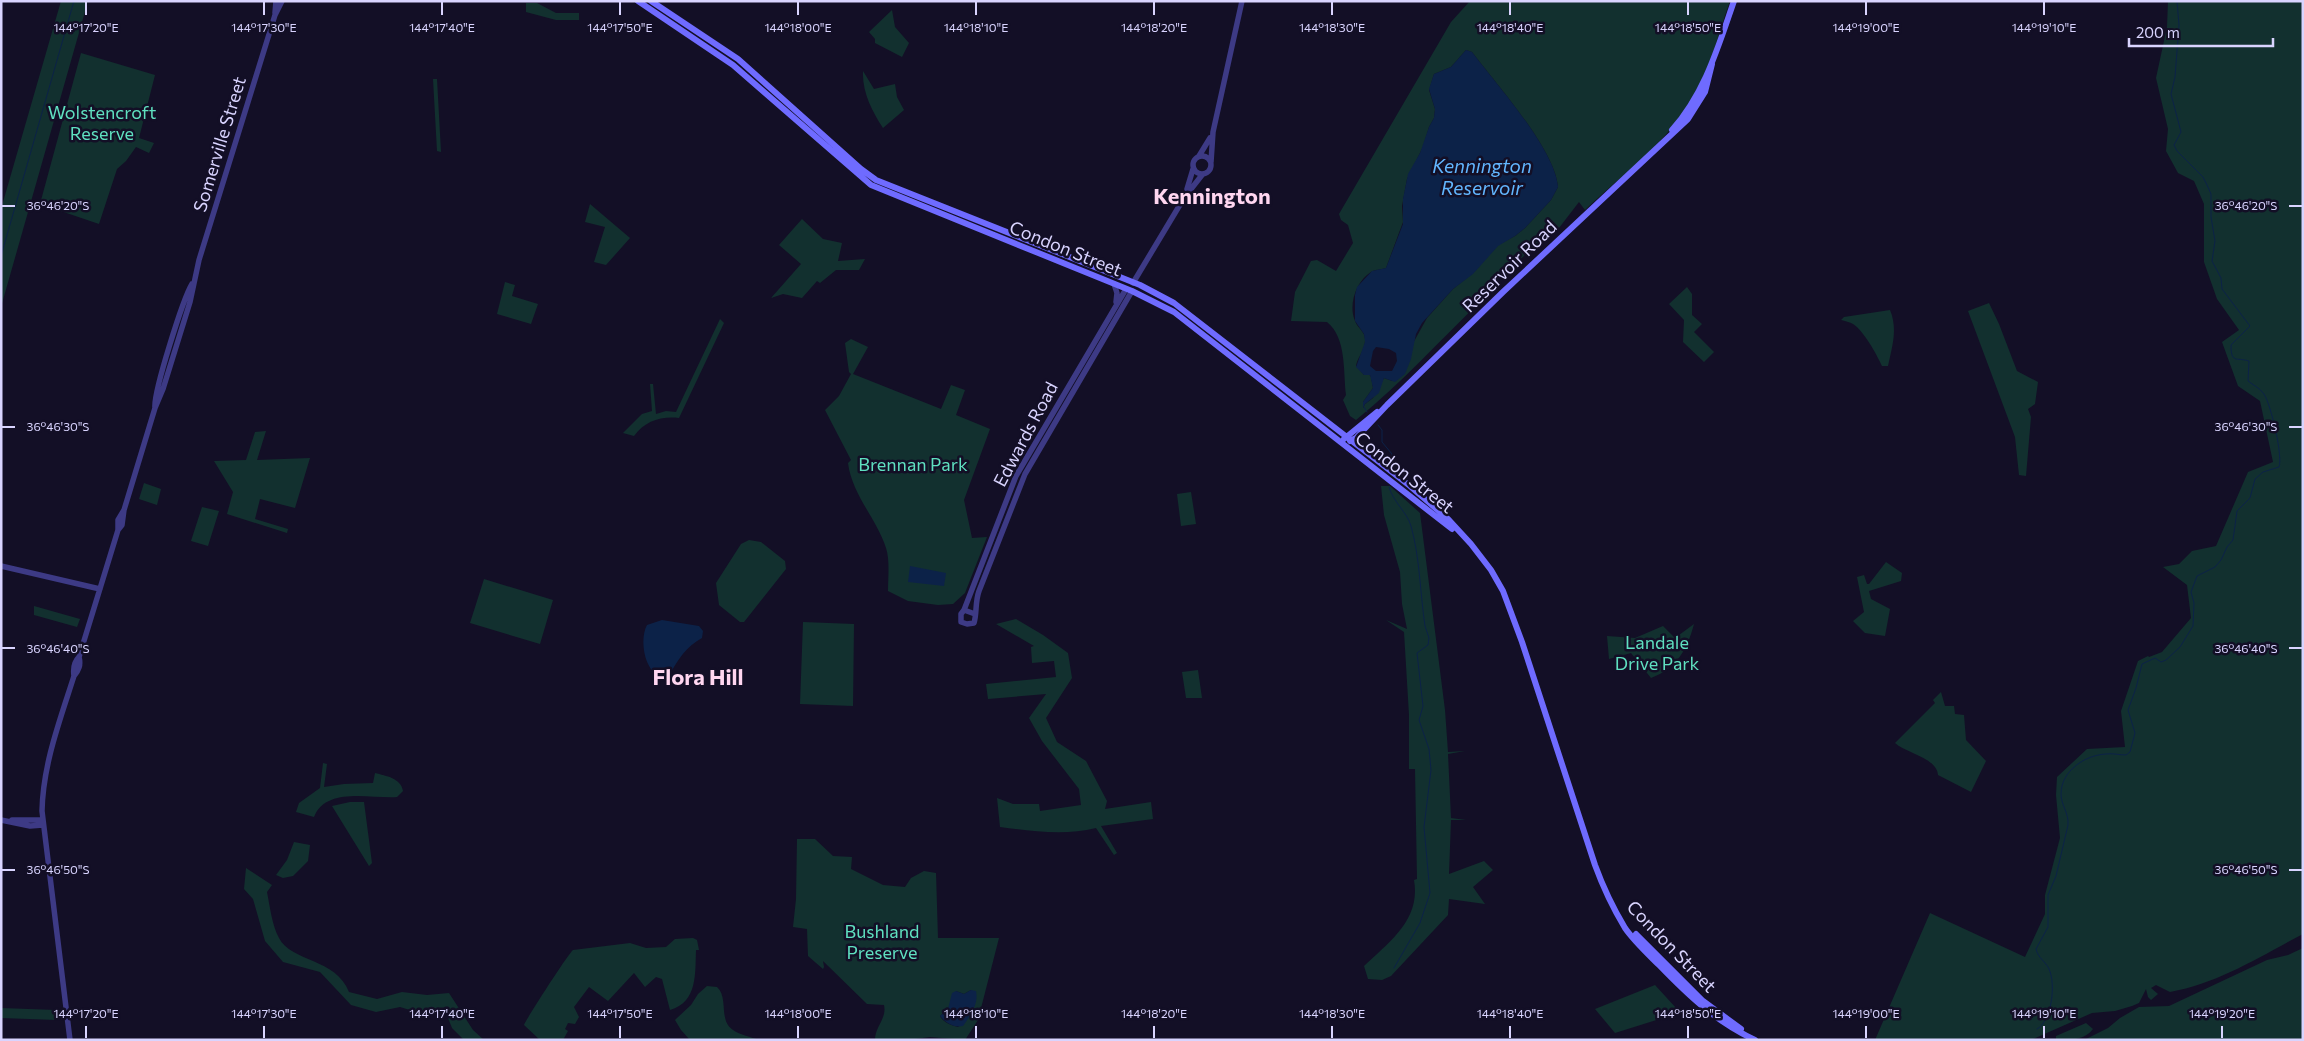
<svg xmlns="http://www.w3.org/2000/svg" width="2304" height="1041" viewBox="0 0 2304 1041" font-family="Commissioner,sans-serif">
	<style>
		.green { fill: #12302f; fill-rule: evenodd }
		.water { fill: #0c2248; fill-rule: evenodd }
		.lines { fill: none; stroke-linecap: round; stroke-linejoin: round }
		.stream { stroke: #0c2248; stroke-width: 1 }
		.tertiary { stroke: #3d3a85; stroke-width: 5.5 }
		.secondary { stroke: #6f6bff; stroke-width: 6 }
		.ticks { fill: none; stroke: #d9d4ff; stroke-width: 2 }
		.labels { text-anchor: middle; dominant-baseline: central; stroke-width: 5; stroke-linejoin: round; paint-order: stroke }
		.park-label { font-size: 18px; fill: #5fe0c0; stroke: #130f26 }
		.street-label { font-size: 18px; fill: #d9d4ff; stroke: #130f26 }
		.water-label { font-size: 19px; font-style: italic; fill: #62b6ff; stroke: #130f26 }
		.district-label { font-size: 22px; font-weight: bold; fill: #ffd6f0; stroke: #130f26 }
		.ticks-label { font-size: 12px; text-anchor: middle; fill: #d9d4ff; stroke: #130f26; stroke-width: 5; stroke-linejoin: round; paint-order: stroke }
	</style>
	<rect width="100%" height="100%" fill="#130f26"/>
	<path class="green" d="M 61,1 L 88,1 L 1,307 L 1,209 Z
		M 1470,1 L 1730,1 C 1719,32 1711,65 1696,94 C 1673,137 1621,176 1585,210 L 1579,202 L 1559,228 L 1538,243 L 1486,291 L 1484,298 C 1441,339 1402,383 1356,420 L 1350,416 L 1343,400 L 1346,395 C 1343,372 1347,338 1327,322 L 1291,321 L 1295,292 L 1311,261 L 1317,260 L 1336,271 L 1353,243 L 1348,225 L 1341,220 L 1339,214 L 1451,22 ZM 1466,50 L 1472,52 C 1496,84 1555,149 1558,187 L 1551,200 L 1525,228 L 1515,236 L 1498,245 L 1473,273 L 1453,289 L 1427,318 L 1392,381 L 1384,378 L 1373,398 L 1365,404 L 1363,408 L 1363,402 L 1373,388 L 1371,377 L 1368,373 L 1364,375 L 1356,366 C 1357,358 1365,350 1365,341 C 1366,332 1358,329 1355,321 C 1348,305 1356,281 1371,272 C 1375,269 1381,270 1386,268 L 1403,222 L 1402,206 L 1407,179 L 1423,147 L 1429,127 L 1434,118 L 1435,109 L 1429,90 L 1434,74 L 1451,67 Z
		M 2168,1 L 2303,1 L 2303,934 C 2259,957 2219,983 2170,992 L 2156,985 L 2151,988 L 2158,994 L 2151,1000 L 2148,997 L 2146,989 L 2139,1003 L 2132,1006 L 2115,1011 L 2092,1013 L 2031,1040 L 1875,1040 L 1930,913 L 2025,957 L 2045,914 L 2045,895 L 2060,838 L 2056,795 L 2057,777 L 2087,749 L 2125,747 L 2121,711 L 2138,661 L 2148,656 L 2149,657 L 2162,652 L 2191,618 L 2187,585 L 2163,567 L 2179,564 L 2192,551 L 2216,546 L 2248,472 L 2273,462 L 2260,401 L 2238,386 L 2222,342 L 2239,330 L 2217,299 L 2204,262 L 2204,204 L 2194,181 L 2178,173 L 2166,151 L 2168,129 L 2156,78 L 2167,27 Z
		M 526,3 L 537,3 L 556,13 L 579,13 L 579,20 L 556,20 L 526,12 Z
		M 892,10 L 895,27 L 909,43 L 902,57 L 875,43 L 875,39 L 869,32 Z
		M 81,53 L 155,75 L 139,138 L 154,143 L 149,153 L 136,147 L 126,161 L 117,169 L 99,224 L 40,204 Z
		M 863,71 L 874,89 L 895,84 L 897,97 L 904,110 L 883,128 C 872,111 862,92 863,71 Z
		M 433,79 L 437,79 L 441,152 L 437,151 Z
		M 590,204 L 630,238 L 606,265 L 594,262 L 605,227 L 585,222 Z
		M 802,219 L 823,239 L 842,243 L 838,261 L 865,259 L 859,270 L 836,270 L 820,283 L 817,281 L 802,298 L 783,294 L 771,298 L 801,264 L 779,245 Z
		M 505,282 L 515,285 L 512,296 L 538,304 L 531,324 L 497,314 Z
		M 1687,287 L 1692,294 L 1692,315 L 1702,324 L 1694,332 L 1714,352 L 1704,362 L 1683,342 L 1684,320 L 1669,304 Z
		M 1989,303 L 1999,324 L 2017,371 L 2038,382 L 2035,404 L 2028,409 L 2031,417 L 2026,476 L 2019,475 L 2015,437 L 1968,311 Z
		M 1890,310 C 1898,329 1892,347 1888,366 L 1882,366 C 1877,355 1864,331 1853,324 C 1850,322 1845,321 1841,320 L 1844,317 Z
		M 720,319 L 724,323 L 679,418 C 661,416 645,421 634,436 L 623,433 L 642,414 L 652,411 L 650,384 L 653,384 L 656,414 L 666,411 L 676,412 Z
		M 851,339 L 868,347 L 853,374 L 941,409 L 951,385 L 965,390 L 956,415 L 990,429 L 964,500 L 972,538 L 987,537 L 965,593 L 953,604 L 938,605 L 908,601 L 888,591 C 888,578 890,560 886,548 C 877,519 852,495 848,463 L 851,460 L 825,410 L 839,396 L 851,374 L 849,372 L 845,343 Z
		M 266,431 L 257,460 L 310,458 L 295,508 L 260,499 L 255,519 L 288,529 L 287,533 L 227,514 L 233,492 L 214,461 L 246,460 L 255,432 Z
		M 144,483 L 161,489 L 157,505 L 139,499 Z
		M 1381,486 L 1390,486 L 1420,513 L 1445,710 L 1448,752 L 1465,751 L 1448,754 L 1451,818 L 1466,820 L 1451,820 L 1449,874 L 1484,861 L 1493,870 L 1473,887 L 1485,904 L 1449,899 L 1448,915 L 1391,976 L 1382,980 L 1368,979 L 1364,966 C 1389,942 1421,920 1414,880 L 1417,879 L 1415,769 L 1409,769 L 1409,715 L 1404,632 L 1386,620 L 1407,629 L 1402,604 L 1400,572 L 1384,515 Z
		M 1191,492 L 1196,524 L 1181,526 L 1177,494 Z
		M 202,507 L 219,511 L 208,546 L 191,541 Z
		M 749,540 L 761,542 L 785,561 L 786,569 L 744,622 L 740,622 L 719,605 L 716,583 L 741,544 Z
		M 1886,562 L 1902,573 L 1901,581 L 1869,591 L 1871,599 L 1890,609 L 1885,636 L 1865,633 L 1853,621 L 1864,612 L 1857,577 L 1864,575 L 1867,584 L 1869,584 Z
		M 484,579 L 553,600 L 540,644 L 470,623 Z
		M 34,606 L 80,619 L 77,627 L 34,615 Z
		M 1016,619 L 1043,635 L 1068,653 L 1072,678 L 1046,718 L 1057,742 L 1086,761 L 1107,801 L 1105,809 L 1151,802 L 1153,819 L 1101,826 L 1117,853 L 1114,855 L 1096,828 C 1064,836 1032,831 1000,827 L 997,798 L 1013,804 L 1039,804 L 1040,811 L 1081,805 L 1079,789 L 1042,741 L 1029,718 L 1046,694 L 988,699 L 986,684 L 1056,677 L 1054,661 L 1032,663 L 1031,647 L 1034,646 L 996,624 Z
		M 803,622 L 854,624 L 853,706 L 800,704 Z
		M 1694,624 C 1687,650 1677,668 1651,678 L 1631,653 L 1609,659 L 1607,636 L 1635,638 L 1663,626 L 1675,638 Z
		M 1198,670 L 1202,698 L 1186,698 L 1182,672 Z
		M 1941,692 L 1945,706 L 1954,706 L 1955,714 L 1964,715 L 1966,740 L 1986,761 L 1971,792 L 1938,775 C 1937,758 1906,753 1895,743 L 1935,703 L 1933,700 Z
		M 323,763 L 327,764 L 324,787 L 344,784 L 373,783 L 375,773 C 386,776 401,778 403,791 L 397,797 C 372,799 326,786 314,817 L 296,812 L 299,803 L 320,788 Z
		M 350,802 L 364,802 L 372,863 L 369,866 L 332,806 Z
		M 797,839 L 815,839 L 833,856 L 852,857 L 851,869 L 883,885 L 905,887 L 911,878 L 924,871 L 936,873 L 938,938 L 999,938 L 978,1020 L 965,1040 L 930,1037 L 908,1040 L 875,1040 C 875,1026 887,1019 884,1005 L 867,1004 L 823,961 L 824,967 L 823,969 L 808,956 L 807,929 L 793,927 L 796,899 ZM 971,990 C 970,1006 972,1018 958,1027 C 951,1025 944,1023 940,1016 L 948,1009 L 956,991 L 964,994 Z
		M 294,842 L 310,845 L 308,861 L 293,876 L 283,878 L 276,875 L 287,860 Z
		M 246,868 L 272,885 L 267,892 C 270,907 272,925 279,938 C 291,962 336,958 349,992 L 377,999 L 402,992 L 427,995 L 449,993 L 473,1030 L 484,1040 L 464,1040 L 452,1028 L 444,1008 L 413,1011 L 400,1007 L 376,1012 L 351,1005 L 320,972 L 283,962 L 265,941 L 253,899 L 244,889 Z
		M 693,938 L 697,940 L 699,950 L 696,950 C 695,973 698,1002 670,1010 L 662,979 L 656,977 L 645,987 L 634,973 L 608,1001 L 589,987 L 574,1007 L 579,1017 L 575,1024 L 568,1023 L 565,1029 L 568,1031 L 563,1040 L 540,1040 L 524,1025 C 525,1021 568,954 573,950 L 630,943 L 646,948 L 666,947 L 675,939 Z
		M 2303,948 L 2303,1040 L 2084,1040 L 2108,1028 L 2120,1018 L 2139,1007 L 2169,1006 L 2267,960 L 2288,955 Z
		M 1655,985 L 1677,1009 L 1666,1017 L 1615,1033 L 1595,1009 Z
		M 707,986 L 717,987 C 729,998 718,1020 733,1030 C 740,1035 751,1037 760,1040 L 690,1040 L 681,1030 L 675,1020 L 677,1018 L 691,1005 L 698,994 Z
		M 1,1008 L 56,1010 L 57,1020 L 1,1018 Z
		M 2086,1023 L 2093,1029 C 2084,1041 2069,1040 2056,1040 L 2056,1036 Z"/>
	<path class="water" d="M 1466,50 L 1472,52 C 1496,84 1555,149 1558,187 L 1551,200 L 1525,228 L 1515,236 L 1498,246 L 1473,274 L 1453,289 L 1422,323 L 1416,334 L 1411,359 L 1405,374 L 1395,382 L 1384,378 L 1379,393 L 1365,404 L 1363,408 L 1363,402 L 1373,388 L 1370,375 L 1364,375 L 1356,367 L 1365,342 L 1364,334 L 1355,321 L 1355,295 L 1357,287 L 1372,271 L 1386,268 L 1403,224 L 1403,199 L 1408,174 L 1420,153 L 1429,127 L 1434,118 L 1435,109 L 1429,89 L 1434,74 L 1451,67 ZM 1376,347 L 1389,349 L 1396,353 L 1397,361 L 1392,371 L 1376,371 L 1370,366 L 1373,351 Z
		M 910,566 L 946,573 L 944,586 L 908,582 Z
		M 662,620 L 699,626 L 703,631 L 702,638 C 686,647 678,659 669,676 C 646,682 638,641 647,625 Z
		M 971,990 L 976,991 C 979,1004 970,1016 963,1026 C 954,1028 946,1023 940,1016 L 948,1009 L 952,993 L 956,991 L 964,994 Z"/>
	<g class="lines">
		<path class="stream" d="M 1,256 L 74,1
			M 1364,407 L 1367,412
			M 1378,425 L 1382,430 L 1382,442 L 1392,454 L 1391,466
			M 1389,487 C 1393,502 1407,512 1411,526 C 1420,558 1420,593 1425,626 L 1429,638 L 1428,645 L 1417,653 L 1423,706 L 1419,720 L 1429,749 L 1431,770 L 1424,827 L 1430,893 L 1420,923 L 1394,968
			M 2037,1029 C 2052,1021 2056,984 2049,969 C 2046,962 2038,958 2036,949 L 2048,927 L 2048,895 L 2056,876 L 2068,825 C 2069,813 2061,805 2061,794 C 2061,771 2085,755 2106,754 C 2113,753 2119,755 2126,755 L 2130,752 L 2135,733 L 2128,710 L 2136,688 L 2142,664 L 2155,658 L 2161,662 L 2166,660 L 2180,647 L 2193,626 L 2194,603 L 2191,592 L 2197,576 L 2215,567 L 2221,560 L 2227,547 L 2233,540 L 2237,511 L 2250,498 L 2255,479 L 2263,472 L 2279,467 C 2283,456 2271,405 2264,394 C 2260,388 2253,385 2248,381 L 2249,361 C 2236,357 2231,364 2231,345 L 2250,326 L 2222,289 L 2221,278 L 2212,261 L 2215,241 L 2211,217 L 2211,194 L 2207,185 L 2203,177 L 2177,151 L 2174,145 L 2181,132 L 2171,94 L 2175,77 L 2179,25 L 2177,1"/>
		<path class="tertiary" d="M 275,13 L 276,1
			M1193 165a9 9 0 1 1 18 0a9 9 0 1 1-18 0Z
			M 1199,156 L 1210,138
			M 1211,162 L 1213,132 L 1242,1
			M 1187,189 L 1193,169
			M 1133,283 L 1184,198 L 1202,175
			M 1114,284 L 1117,293 L 1116,302
			M 155,408 C 153,393 183,299 192,284
			M 118,530 L 122,525 L 124,510
			M 1,566 L 100,589
			M 964,610 L 1016,476 L 1126,289
			M 975,614 L 964,610 L 961,614 L 961,622 L 967,624 L 974,623 C 977,613 975,602 979,591 L 1025,474 L 1132,291
			M 74,676 C 73,669 74,662 79,657 L 118,530 L 118,520 L 124,510 L 155,408 L 163,389 L 190,302 L 199,260 L 275,15 L 282,1
			M 1,820 L 30,826 L 43,825
			M 12,820 L 43,820
			M 70,1040 L 42,811 C 43,764 60,720 74,676 C 79,670 81,665 79,657"/>
		<path class="secondary" d="M 638,1 L 733,65 L 871,185 L 1132,291 L 1174,312 L 1452,529
			M 651,1 L 738,59 L 861,169 L 876,180 L 1140,285 L 1174,303 L 1410,486 L 1448,519 L 1471,544 L 1491,570 L 1503,591 L 1522,642 L 1595,865 C 1603,887 1613,908 1625,928 C 1634,941 1647,953 1659,965 C 1689,996 1715,1021 1755,1040
			M 1672,130 C 1705,93 1718,47 1734,1
			M 1344,439 L 1377,412
			M 1350,441 L 1356,438 L 1387,405 L 1503,292 L 1688,119 L 1705,92 L 1712,64
			M 1636,934 L 1703,1001 L 1741,1029"/>
	</g>
	<path class="ticks" d="M 86,2 L 86,15M 264,2 L 264,15M 442,2 L 442,15M 620,2 L 620,15M 798,2 L 798,15M 976,2 L 976,15M 1154,2 L 1154,15M 1332,2 L 1332,15M 1510,2 L 1510,15M 1688,2 L 1688,15M 1866,2 L 1866,15M 2044,2 L 2044,15M 2,206 L 15,206M 2289,206 L 2302,206M 2,427 L 15,427M 2289,427 L 2302,427M 2,648 L 15,648M 2289,648 L 2302,648M 2,870 L 15,870M 2289,870 L 2302,870M 86,1026 L 86,1038M 264,1026 L 264,1038M 442,1026 L 442,1038M 620,1026 L 620,1038M 798,1026 L 798,1038M 976,1026 L 976,1038M 1154,1026 L 1154,1038M 1332,1026 L 1332,1038M 1510,1026 L 1510,1038M 1688,1026 L 1688,1038M 1866,1026 L 1866,1038M 2044,1026 L 2044,1038M 2222,1026 L 2222,1038"/>
	<g class="labels">
		<g class="park-label">
			<text x="102" y="112">Wolstencroft<tspan x="102" dy="21">Reserve</tspan></text>
			<text x="913" y="464">Brennan Park</text>
			<text x="1657" y="642">Landale<tspan x="1657" dy="21">Drive Park</tspan></text>
			<text x="882" y="931">Bushland<tspan x="882" dy="21">Preserve</tspan></text>
		</g>
		<g class="street-label">
			<text transform="translate(219 144) rotate(-73)">Somerville Street</text>
			<text transform="translate(1066 248) rotate(22)">Condon Street</text>
			<text transform="translate(1509 266) rotate(-44)">Reservoir Road</text>
			<text transform="translate(1025 434) rotate(-62)">Edwards Road</text>
			<text transform="translate(1405 472) rotate(38)">Condon Street</text>
			<text transform="translate(1672 946) rotate(46)">Condon Street</text>
		</g>
		<g class="water-label">
			<text x="1482" y="165">Kennington<tspan x="1482" dy="22">Reservoir</tspan></text>
		</g>
		<g class="district-label">
			<text x="1212" y="195">Kennington</text>
			<text x="698" y="676">Flora Hill</text>
		</g>
	</g>
	<g class="ticks-label">
		<text x="86" y="32">144°17'20"E</text>
		<text x="264" y="32">144°17'30"E</text>
		<text x="442" y="32">144°17'40"E</text>
		<text x="620" y="32">144°17'50"E</text>
		<text x="798" y="32">144°18'00"E</text>
		<text x="976" y="32">144°18'10"E</text>
		<text x="1154" y="32">144°18'20"E</text>
		<text x="1332" y="32">144°18'30"E</text>
		<text x="1510" y="32">144°18'40"E</text>
		<text x="1688" y="32">144°18'50"E</text>
		<text x="1866" y="32">144°19'00"E</text>
		<text x="2044" y="32">144°19'10"E</text>
		<text x="58" y="210">36°46'20"S</text>
		<text x="2246" y="210">36°46'20"S</text>
		<text x="58" y="431">36°46'30"S</text>
		<text x="2246" y="431">36°46'30"S</text>
		<text x="58" y="653">36°46'40"S</text>
		<text x="2246" y="653">36°46'40"S</text>
		<text x="58" y="874">36°46'50"S</text>
		<text x="2246" y="874">36°46'50"S</text>
		<text x="86" y="1018">144°17'20"E</text>
		<text x="264" y="1018">144°17'30"E</text>
		<text x="442" y="1018">144°17'40"E</text>
		<text x="620" y="1018">144°17'50"E</text>
		<text x="798" y="1018">144°18'00"E</text>
		<text x="976" y="1018">144°18'10"E</text>
		<text x="1154" y="1018">144°18'20"E</text>
		<text x="1332" y="1018">144°18'30"E</text>
		<text x="1510" y="1018">144°18'40"E</text>
		<text x="1688" y="1018">144°18'50"E</text>
		<text x="1866" y="1018">144°19'00"E</text>
		<text x="2044" y="1018">144°19'10"E</text>
		<text x="2222" y="1018">144°19'20"E</text>
	</g>
	<rect width="2304" height="1041" fill="none" stroke="#d9d4ff" stroke-width="5"/>
	<path d="M2129 38v8h144v-8" fill="none" stroke="#d9d4ff" stroke-width="2.5"/>
	<text x="2136" y="38" font-size="15" fill="#d9d4ff" stroke="#130f26" stroke-width="4" paint-order="stroke">200 m</text>
</svg>
